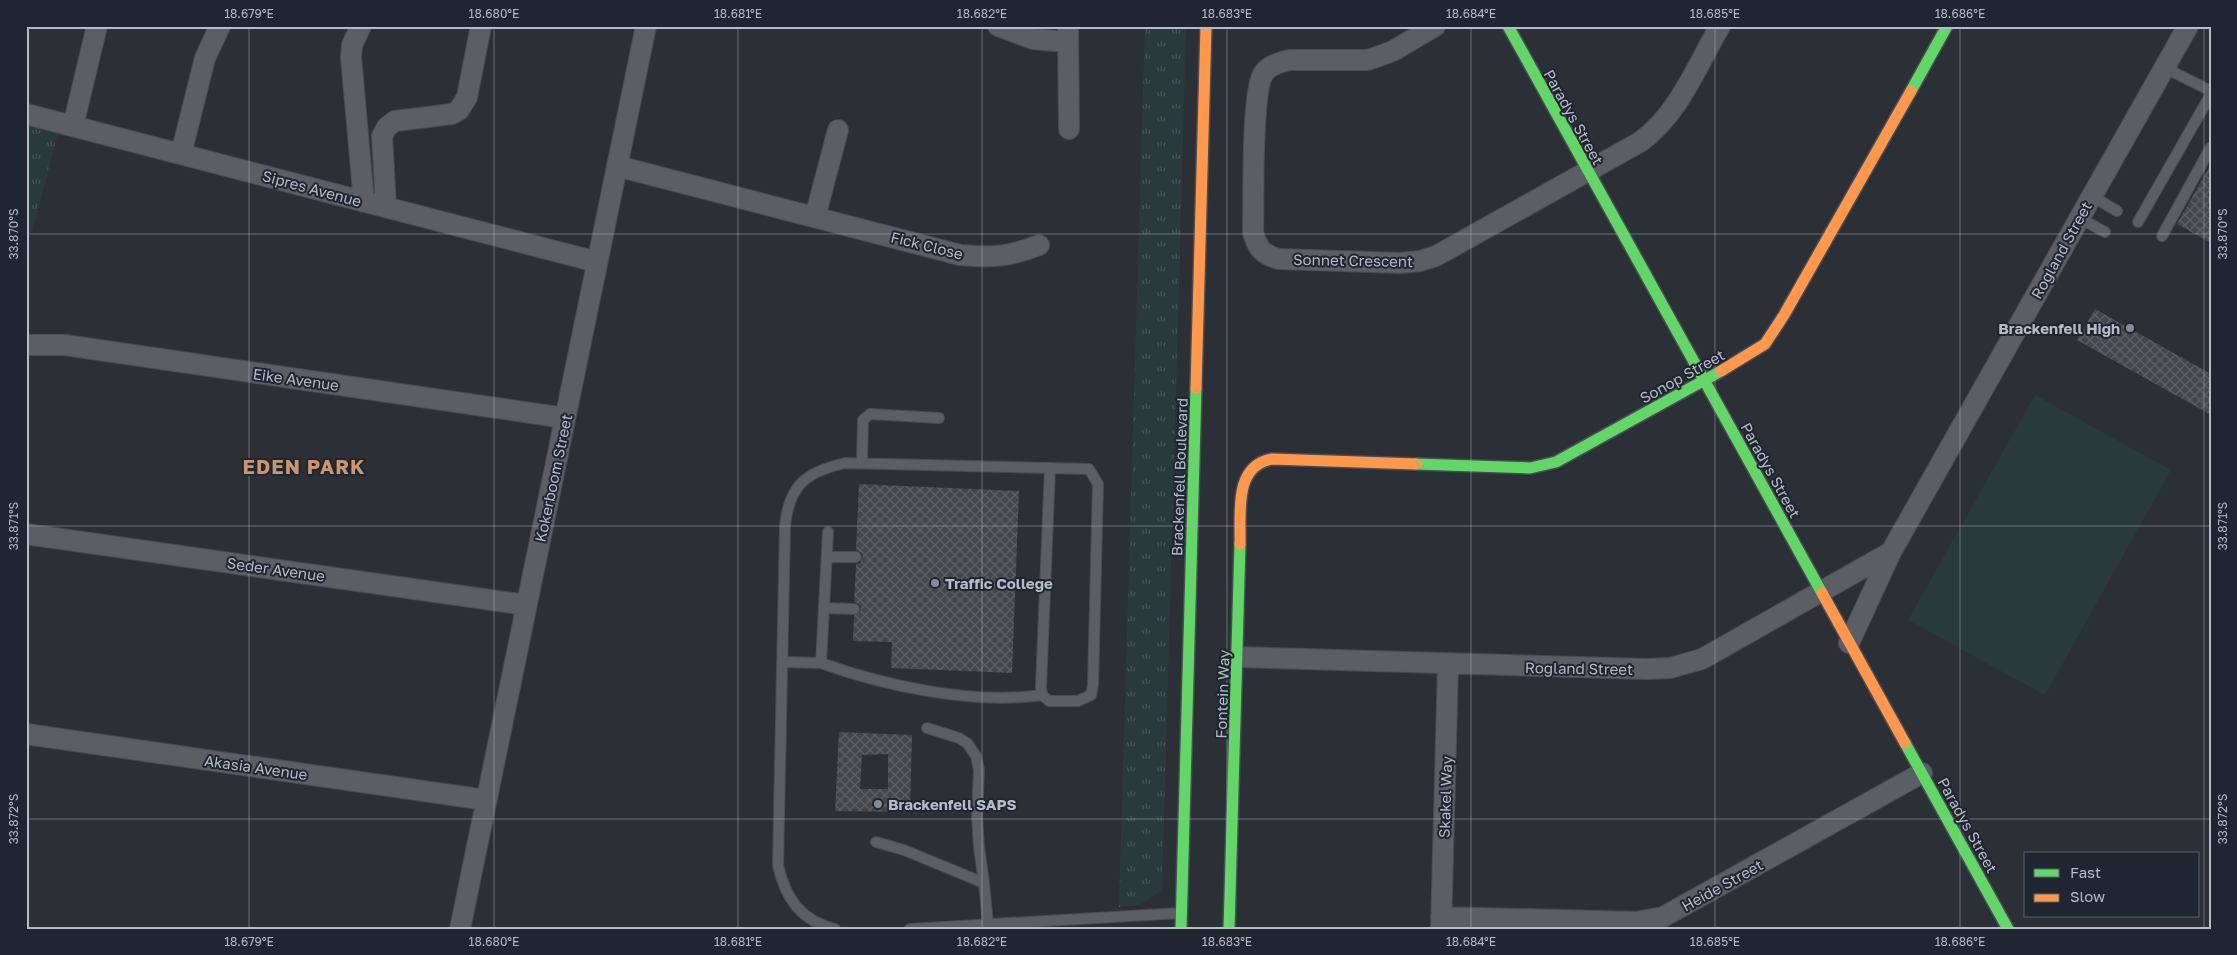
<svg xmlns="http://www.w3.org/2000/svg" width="2237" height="955" viewBox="0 0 2237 955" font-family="'Golos Text',sans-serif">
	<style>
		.grass { fill: url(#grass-tufts) }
		.pitch { fill: #293a3d }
		.building { fill: url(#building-cross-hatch); fill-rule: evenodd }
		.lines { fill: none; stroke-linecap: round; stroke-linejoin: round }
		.lane-casing { stroke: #494c52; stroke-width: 12 }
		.street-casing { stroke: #494c52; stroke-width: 22 }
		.fast-casing { stroke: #494c52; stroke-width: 14 }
		.slow-casing { stroke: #494c52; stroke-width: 14 }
		.lane { stroke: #5b5e65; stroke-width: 10 }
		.street { stroke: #5b5e65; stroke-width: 20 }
		.fast { stroke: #63d668; stroke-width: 11 }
		.slow { stroke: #ff974d; stroke-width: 11 }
		.ticks { fill: none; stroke: #b6bcc7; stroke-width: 1; stroke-opacity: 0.45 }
		.poi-dot { fill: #858b95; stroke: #1f2631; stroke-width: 2 }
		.labels { text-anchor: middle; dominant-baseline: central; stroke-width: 4; stroke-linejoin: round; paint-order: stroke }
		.street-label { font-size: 15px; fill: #b6bcc7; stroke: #1f2631 }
		.poi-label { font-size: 15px; font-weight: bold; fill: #b6bcc7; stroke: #1f2631; text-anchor: start }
		.district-label { font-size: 20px; font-weight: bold; letter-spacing: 1px; fill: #cc966c; stroke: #1f2631 }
		.neatline { fill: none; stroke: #b6bcc7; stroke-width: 2 }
		.ticks-label { font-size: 12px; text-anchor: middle; fill: #b6bcc7 }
	</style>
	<defs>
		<pattern id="grass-tufts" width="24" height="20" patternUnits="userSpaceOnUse" patternTransform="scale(1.25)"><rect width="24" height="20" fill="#293a3d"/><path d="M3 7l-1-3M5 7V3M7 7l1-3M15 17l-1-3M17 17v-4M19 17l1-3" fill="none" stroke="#465558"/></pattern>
		<pattern id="building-cross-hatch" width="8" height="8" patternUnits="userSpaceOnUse" patternTransform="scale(1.25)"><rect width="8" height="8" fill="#43474d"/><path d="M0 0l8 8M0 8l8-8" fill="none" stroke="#5c6065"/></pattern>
	</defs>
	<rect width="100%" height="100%" fill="#2b3037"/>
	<path class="grass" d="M 1145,26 L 1186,26 L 1162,890 L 1139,905 L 1119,907 Z
		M 26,125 L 58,133 L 32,231 L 26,233 Z"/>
	<path class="pitch" d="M 2035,395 L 2171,470 L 2045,695 L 1908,620 Z"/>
	<path class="building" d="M 2211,164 L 2211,243 L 2177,224 Z
		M 2095,309 L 2211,374 L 2211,415 L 2077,340 Z
		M 859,484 L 1019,491 L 1012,673 L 891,668 L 892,642 L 853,641 L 854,616 L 861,610 L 860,605 L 854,602 L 856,564 L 860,563 L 863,557 L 862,553 L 856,550 Z
		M 839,732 L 912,735 L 910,812 L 835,811 ZM 888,754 L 888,789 L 860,789 L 862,755 Z"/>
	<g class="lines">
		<defs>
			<path id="lane" d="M 2165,68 L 2211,91
				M 2092,196 L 2117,211
				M 2079,218 L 2105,232
				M 2138,222 L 2211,94
				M 2162,236 L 2211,147
				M 862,463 L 863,420 L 870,414 L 939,418
				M 827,557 L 856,557
				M 824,608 L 854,609
				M 782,662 L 821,663 L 828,532
				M 821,663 C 885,686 974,705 1042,695
				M 927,728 L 959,738 L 967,743 L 976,756 L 979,770 L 977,817 L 979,847 L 984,883
				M 876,842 L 904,850 L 984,883 L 988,924
				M 835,929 C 801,921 785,898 778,865 L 785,526 C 789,485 806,472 845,463 L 1089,469 L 1098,484 L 1093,685 L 1091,695 L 1078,701 L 1049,701 L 1042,695 L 1041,687 L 1050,468
				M 910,929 L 1181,913"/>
			<path id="street" d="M 361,26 L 352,45 L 351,57 L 364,202
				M 998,26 L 1033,39 L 1068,42
				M 1068,26 L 1069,129
				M 1435,26 L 1393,51 L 1368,60 L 1289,60 C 1279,63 1269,65 1263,74 C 1251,95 1254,202 1253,232 C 1257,248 1263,255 1279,259 L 1401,263 L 1420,261 L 1436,256 L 1640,142 C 1678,115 1697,66 1720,26
				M 26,114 L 597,262
				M 73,126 L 97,26
				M 181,154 L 205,58 L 220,26
				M 617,166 L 960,255 C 992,258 1009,257 1039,245
				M 386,207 L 382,136 L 387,127 L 395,121 L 452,114 L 459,110 L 467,97 L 481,26
				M 815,217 L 838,130
				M 26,345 L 65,345 L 565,418
				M 26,534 L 526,605
				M 1849,643 L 1891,552 L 2188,26
				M 1238,657 L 1647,669 L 1670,668 L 1702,659 L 1891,552
				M 26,734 L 486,800
				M 1441,917 L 1636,922 L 1663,917 L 1922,773
				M 460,929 L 646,26
				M 1441,929 L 1448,665"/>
			<path id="fast" d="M 1508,26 L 1822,593
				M 1911,91 L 1947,26
				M 1416,464 L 1530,468 L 1556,462 L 1721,371
				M 1905,743 L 2008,929
				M 1181,929 L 1196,388
				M 1229,929 L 1240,544"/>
			<path id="slow" d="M 1721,371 L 1765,344 L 1784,315 L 1911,91
				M 1196,388 L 1206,26
				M 1240,544 C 1241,514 1233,466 1272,459 L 1416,464
				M 1822,593 L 1905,743"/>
		</defs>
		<use href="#lane" class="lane-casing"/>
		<use href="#street" class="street-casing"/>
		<use href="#fast" class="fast-casing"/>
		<use href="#slow" class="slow-casing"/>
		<use href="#lane" class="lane"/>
		<use href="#street" class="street"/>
		<use href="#fast" class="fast"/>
		<use href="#slow" class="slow"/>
	</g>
	<path class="ticks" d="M 249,26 L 249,929M 494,26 L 494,929M 738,26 L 738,929M 982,26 L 982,929M 1227,26 L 1227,929M 1471,26 L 1471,929M 1715,26 L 1715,929M 1960,26 L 1960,929M 2204,26 L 2204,929M 26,234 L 2211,234M 26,526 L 2211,526M 26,819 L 2211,819"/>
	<g class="poi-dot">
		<circle cx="2130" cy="328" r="5"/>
		<circle cx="935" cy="583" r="5"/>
		<circle cx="878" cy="804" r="5"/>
	</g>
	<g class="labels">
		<g class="street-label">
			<text transform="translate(1574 117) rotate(61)">Paradys Street</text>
			<text transform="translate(312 188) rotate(15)">Sipres Avenue</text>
			<text transform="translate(927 245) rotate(14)">Fick Close</text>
			<text transform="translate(2061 250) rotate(-61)">Rogland Street</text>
			<text transform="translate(1353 260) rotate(1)">Sonnet Crescent</text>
			<text transform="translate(1682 376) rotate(-29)">Sonop Street</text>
			<text transform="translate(296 379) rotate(8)">Eike Avenue</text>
			<text transform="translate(1771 470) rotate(61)">Paradys Street</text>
			<text transform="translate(1179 477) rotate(-88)">Brackenfell Boulevard</text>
			<text transform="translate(553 478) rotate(-78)">Kokerboom Street</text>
			<text transform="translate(276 569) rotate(8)">Seder Avenue</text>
			<text transform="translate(1579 668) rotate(1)">Rogland Street</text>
			<text transform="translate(1222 694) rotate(-88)">Fontein Way</text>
			<text transform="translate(256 767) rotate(8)">Akasia Avenue</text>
			<text transform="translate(1445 797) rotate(-88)">Skakel Way</text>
			<text transform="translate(1968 825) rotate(61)">Paradys Street</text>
			<text transform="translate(1722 885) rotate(-29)">Heide Street</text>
		</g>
		<g class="poi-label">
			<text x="2120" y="328" text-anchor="end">Brackenfell High</text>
			<text x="945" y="583">Traffic College</text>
			<text x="888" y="804">Brackenfell SAPS</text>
		</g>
		<g class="district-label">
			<text x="304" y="466">EDEN PARK</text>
		</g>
	</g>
	<rect width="2237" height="955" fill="none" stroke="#1f2631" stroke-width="55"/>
	<rect x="2024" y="852" width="175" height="65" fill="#1f2631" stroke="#5b626d"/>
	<rect x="2034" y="869" width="25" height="8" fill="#63d668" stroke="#5b626d"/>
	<text x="2070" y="878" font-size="15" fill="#b6bcc7">Fast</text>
	<rect x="2034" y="894" width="25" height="8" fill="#ff974d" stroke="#5b626d"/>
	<text x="2070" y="902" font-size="15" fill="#b6bcc7">Slow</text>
	<rect x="28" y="28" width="2182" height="900" class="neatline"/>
	<g class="ticks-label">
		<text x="249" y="18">18.679°E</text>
		<text x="494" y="18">18.680°E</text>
		<text x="738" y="18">18.681°E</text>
		<text x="982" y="18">18.682°E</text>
		<text x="1227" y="18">18.683°E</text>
		<text x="1471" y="18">18.684°E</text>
		<text x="1715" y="18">18.685°E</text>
		<text x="1960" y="18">18.686°E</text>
		<text transform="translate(14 234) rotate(-90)" y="4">33.870°S</text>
		<text transform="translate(2223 234) rotate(-90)" y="4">33.870°S</text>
		<text transform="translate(14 526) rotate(-90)" y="4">33.871°S</text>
		<text transform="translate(2223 526) rotate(-90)" y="4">33.871°S</text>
		<text transform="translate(14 819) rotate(-90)" y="4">33.872°S</text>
		<text transform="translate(2223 819) rotate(-90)" y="4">33.872°S</text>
		<text x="249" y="946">18.679°E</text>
		<text x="494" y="946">18.680°E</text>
		<text x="738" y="946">18.681°E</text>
		<text x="982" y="946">18.682°E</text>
		<text x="1227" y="946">18.683°E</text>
		<text x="1471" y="946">18.684°E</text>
		<text x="1715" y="946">18.685°E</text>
		<text x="1960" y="946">18.686°E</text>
	</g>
</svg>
